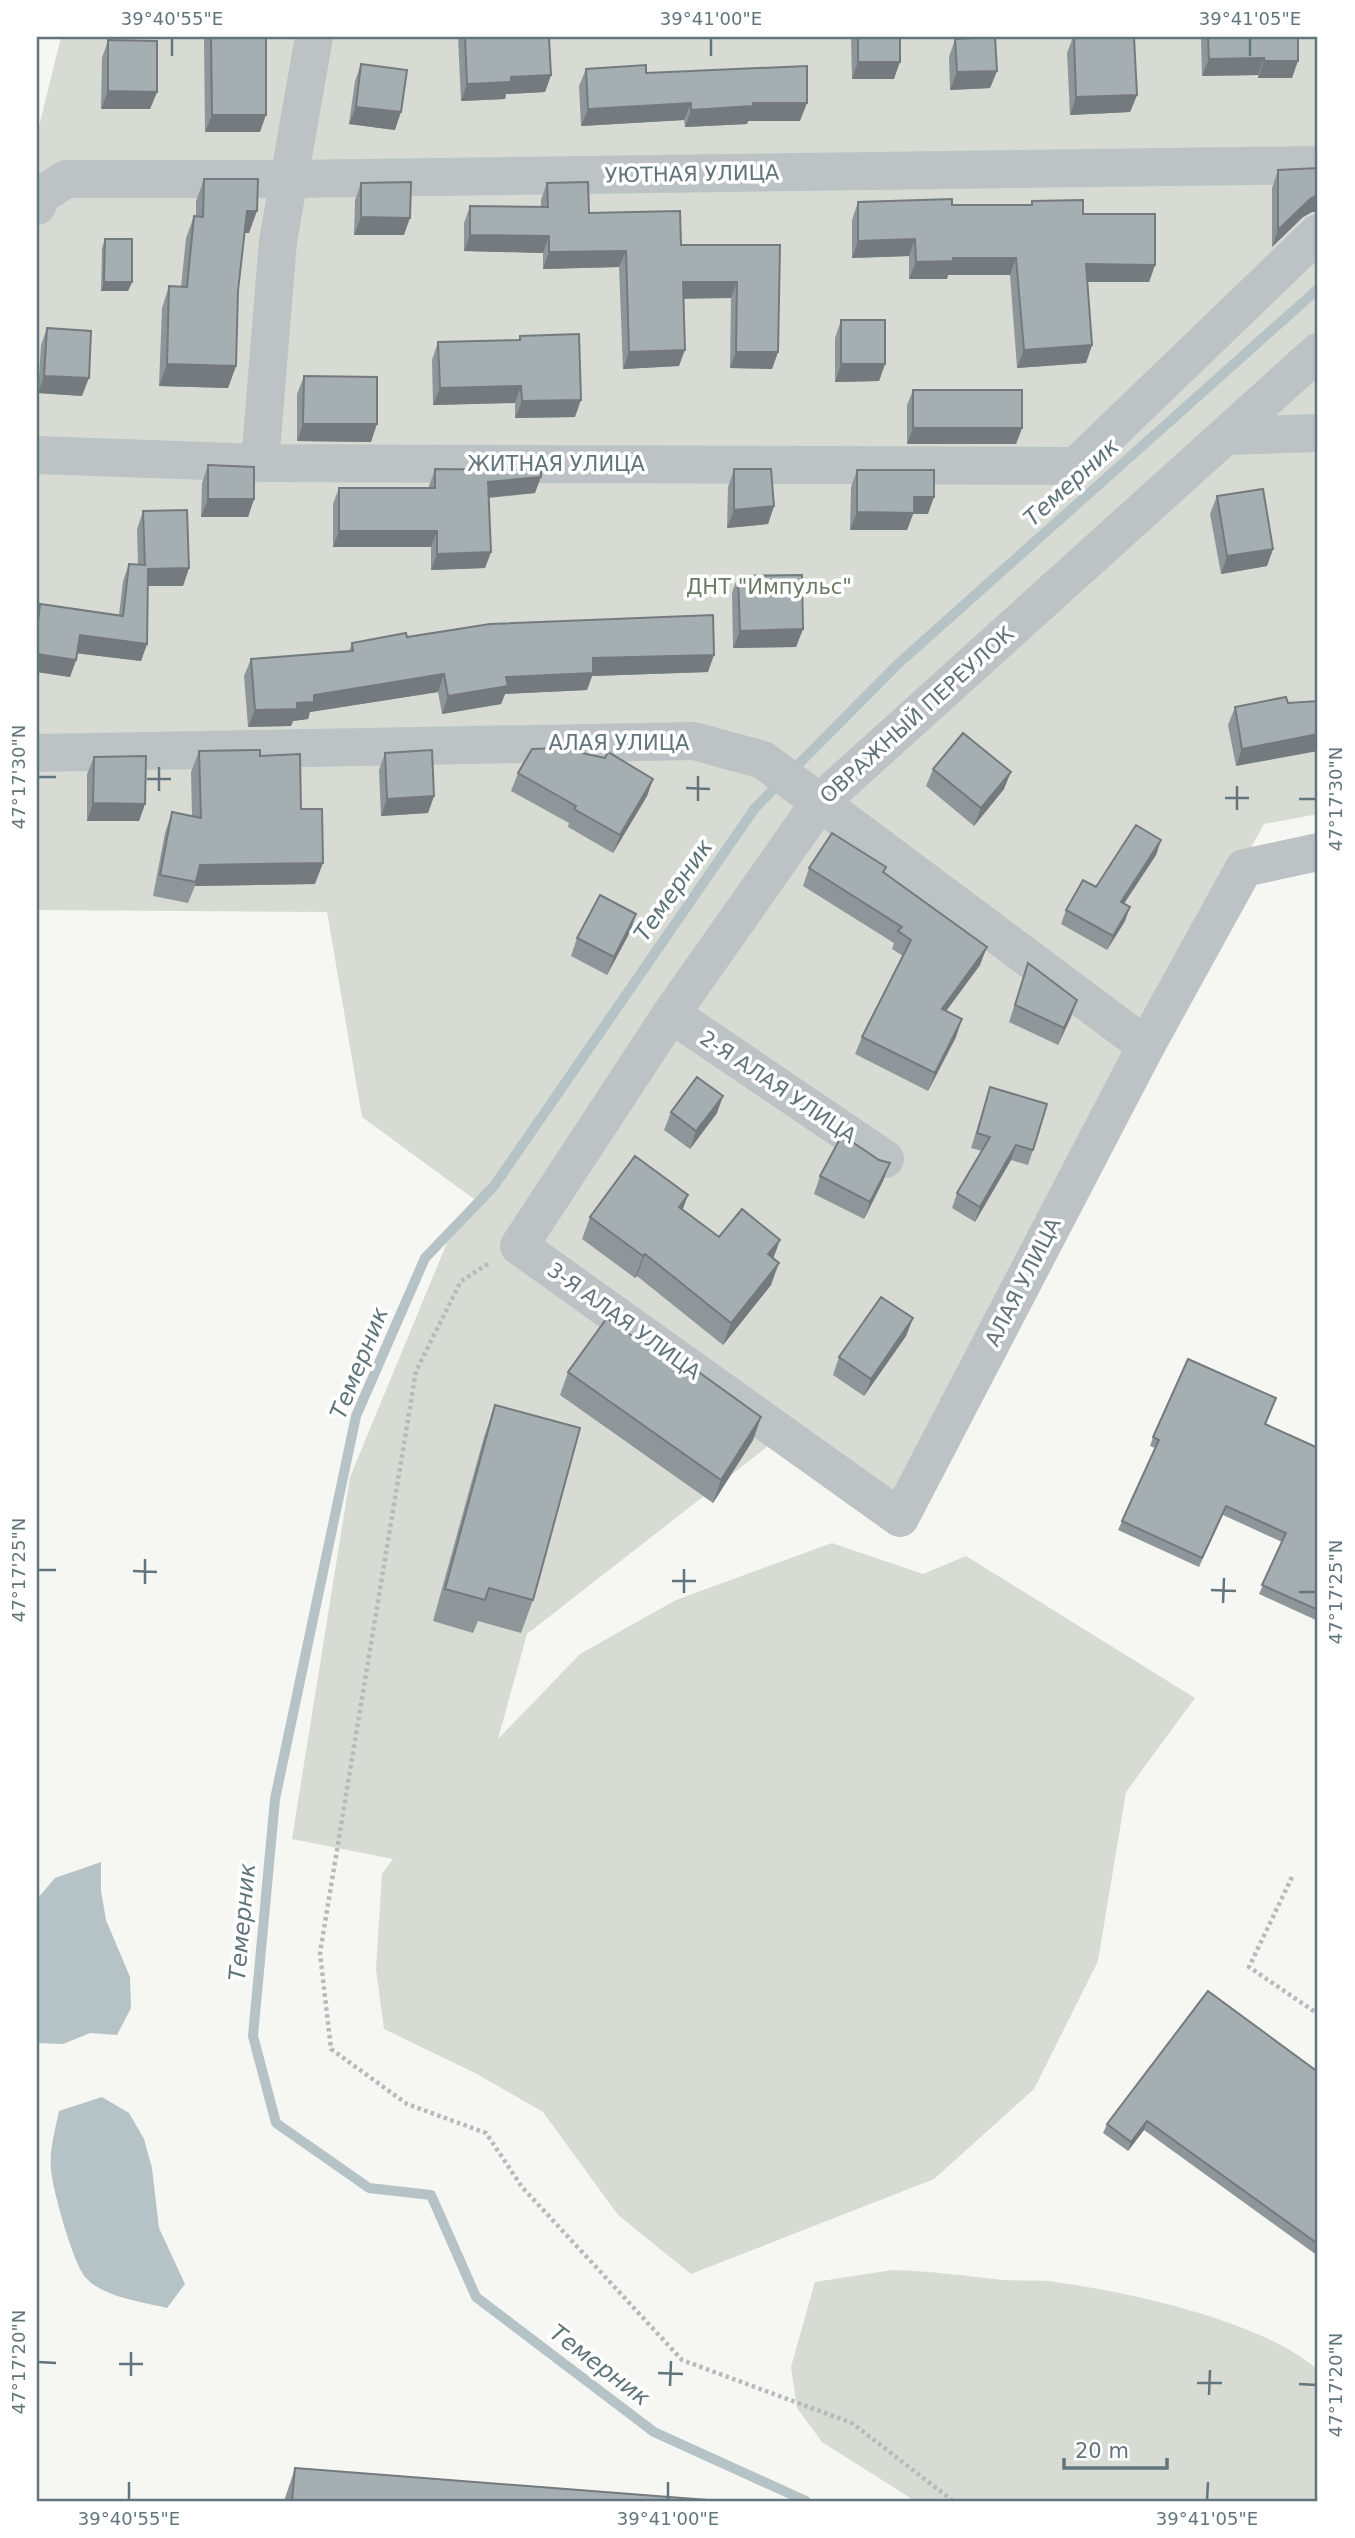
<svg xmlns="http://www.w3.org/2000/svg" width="1355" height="2538" viewBox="0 0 1355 2538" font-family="'DejaVu Sans',sans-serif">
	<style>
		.green { fill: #d7dbd3 }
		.water { fill: #b6c3c6 }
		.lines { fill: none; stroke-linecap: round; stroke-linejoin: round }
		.stream { stroke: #b6c3c6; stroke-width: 10 }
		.path { stroke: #b6babc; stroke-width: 4.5; stroke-dasharray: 3.5 3.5; stroke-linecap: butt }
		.minor { stroke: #bdc3c5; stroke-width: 38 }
		.wall { fill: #8e9699 }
		.shaded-wall { fill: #747a7d }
		.building { fill: #a5afb2; stroke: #747a7d; stroke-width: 2 }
		.ticks { fill: none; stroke: #63757c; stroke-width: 2.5 }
		.labels { text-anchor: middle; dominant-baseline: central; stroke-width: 7; stroke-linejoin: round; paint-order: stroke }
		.street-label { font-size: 21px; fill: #63757c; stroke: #fff }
		.park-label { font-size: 21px; fill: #6d7a66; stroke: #fff }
		.water-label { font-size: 23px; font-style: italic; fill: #5e7478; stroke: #fff }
		.neatline { fill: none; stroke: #63757c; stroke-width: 2.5 }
		.ticks-label { font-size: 18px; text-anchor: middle; fill: #63757c }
	</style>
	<rect width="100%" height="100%" fill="#f6f6f3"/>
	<path class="green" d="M 61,37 L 1318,37 L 1318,814 L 1264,824 L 888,1504 L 786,1432 L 527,1634 L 498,1739 L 580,1654 L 676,1600 L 832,1543 L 923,1574 L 966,1556 L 1195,1698 L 1126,1792 L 1098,1961 L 1034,2089 L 934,2179 L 691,2274 L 618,2215 L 543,2112 L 477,2074 L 384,2029 L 376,1969 L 382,1874 L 393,1859 L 292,1839 L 350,1477 L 449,1238 L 478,1202 L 362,1117 L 327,912 L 37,910 L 37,135 Z
		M 892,2270 C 930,2271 966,2276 1004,2280 C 1018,2281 1033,2280 1047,2281 C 1120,2290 1263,2320 1318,2370 L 1318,2501 L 915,2501 L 822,2442 L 797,2408 L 791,2367 L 815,2282 Z"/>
	<path class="water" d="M 101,1862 L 101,1891 L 106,1920 L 130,1977 L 131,2008 L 117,2035 L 90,2033 L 63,2044 L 37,2043 L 37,1899 L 55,1878 Z
		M 102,2097 L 129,2113 L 144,2139 L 152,2168 L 159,2228 L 185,2284 L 167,2308 C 143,2302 103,2297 86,2278 C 73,2263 53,2191 51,2170 C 49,2151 55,2130 59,2111 Z"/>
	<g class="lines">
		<path class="stream" d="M 806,2501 L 654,2432 L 476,2297 L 431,2195 L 369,2188 L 276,2123 L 253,2036 L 275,1799 L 356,1416 L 425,1258 L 494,1186 L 755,808 L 899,663 L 1318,289"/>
		<path class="path" d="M 488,1264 L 461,1281 L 416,1371 L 320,1953 L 331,2049 L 407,2104 L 486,2133 L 522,2187 L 682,2360 L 852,2423 L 953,2501
			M 1292,1877 L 1249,1967 L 1318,2014"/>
		<path class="minor" d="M 37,206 L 40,196 L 66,179 L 290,179 L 1318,165
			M 1226,436 L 1318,433
			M 37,455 L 260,463 L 1076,466 L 1318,233
			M 260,463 L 278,241 L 314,37
			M 37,753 L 694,741 L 763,760 L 1146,1046 L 1244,868 L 1318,852
			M 671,1014 L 885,1159
			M 1146,1046 L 900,1518 L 519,1246 L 671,1014 L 820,802 L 1318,352"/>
	</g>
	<path class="wall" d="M 204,37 L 266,37 L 260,132 L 205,132 Z
		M 458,37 L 549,37 L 551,75 L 545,92 L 506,94 L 505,99 L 461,101 Z
		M 851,37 L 900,37 L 894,79 L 852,79 Z
		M 1073,37 L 1134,37 L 1137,95 L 1130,112 L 1070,115 L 1067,53 Z
		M 1201,37 L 1298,37 L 1292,78 L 1258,78 L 1258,75 L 1202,76 Z
		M 955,39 L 997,71 L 990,88 L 950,90 L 949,57 Z
		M 108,40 L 157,92 L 150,109 L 101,109 L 102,58 Z
		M 361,64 L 395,130 L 349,124 L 355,81 Z
		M 586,69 L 646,73 L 800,121 L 748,121 L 747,124 L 685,127 L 684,120 L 581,126 L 579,86 Z
		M 1318,168 L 1318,212 L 1312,212 L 1303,217 L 1272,247 L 1272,188 L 1278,170 Z
		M 204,179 L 249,233 L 245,233 L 238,291 L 236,366 L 228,388 L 159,386 L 162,308 L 169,286 L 181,287 L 186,238 L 194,216 L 196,216 L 196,201 Z
		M 361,183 L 404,235 L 354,235 L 355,200 Z
		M 547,183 L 589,213 L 681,245 L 780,245 L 778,352 L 772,369 L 730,368 L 731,298 L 684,298 L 679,366 L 623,369 L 619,267 L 543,269 L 543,253 L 464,251 L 464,223 L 470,206 L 541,207 L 541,200 Z
		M 1032,201 L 1083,214 L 1155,265 L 1149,282 L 1087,282 L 1092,345 L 1086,363 L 1017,368 L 1010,275 L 948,275 L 947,279 L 909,279 L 909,256 L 852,258 L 852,220 L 858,202 L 952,205 L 1031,205 Z
		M 105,239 L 132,282 L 128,291 L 101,291 L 102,248 Z
		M 841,320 L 885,364 L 879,381 L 835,382 L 835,338 Z
		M 47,328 L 82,396 L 38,393 L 41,345 Z
		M 520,336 L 575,417 L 515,418 L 515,403 L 433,405 L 432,360 L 438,342 L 518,340 Z
		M 304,376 L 371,442 L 297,441 L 297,394 Z
		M 913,390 L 1022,428 L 1016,444 L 907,444 L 907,405 Z
		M 208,465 L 254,499 L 248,517 L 201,517 L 202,483 Z
		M 435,469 L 535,493 L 489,498 L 491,552 L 485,568 L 431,570 L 431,547 L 333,547 L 333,504 L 339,488 L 429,488 L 429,486 Z
		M 734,469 L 774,506 L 768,524 L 727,528 L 728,487 Z
		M 857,470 L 928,514 L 913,514 L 907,530 L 850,530 L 851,487 Z
		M 1217,496 L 1273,549 L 1267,566 L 1221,574 L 1210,514 Z
		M 143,511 L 189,568 L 183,586 L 147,586 L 147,644 L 141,661 L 77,653 L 76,660 L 70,677 L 37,672 L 37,614 L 40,604 L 119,615 L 123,581 L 129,564 L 138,565 L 137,529 Z
		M 738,576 L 803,629 L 796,647 L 733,648 L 732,593 Z
		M 407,637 L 708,672 L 592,676 L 587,690 L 505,694 L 501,704 L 442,714 L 438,692 L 310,712 L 308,719 L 293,721 L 291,726 L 248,727 L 244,676 L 251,659 L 349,651 L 352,643 Z
		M 1288,703 L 1236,766 L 1228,725 L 1235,707 Z
		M 199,751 L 260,756 L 301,809 L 315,884 L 195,886 L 188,903 L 153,896 L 165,833 L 172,812 L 192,816 L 191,772 Z
		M 385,753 L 434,796 L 428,813 L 381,816 L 379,770 Z
		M 94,757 L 145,804 L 139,821 L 87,821 L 87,774 Z
		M 933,769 L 1004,789 L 974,826 L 926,786 Z
		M 518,773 L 653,779 L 647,796 L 613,853 L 568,827 L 569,823 L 511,791 Z
		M 1161,840 L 1156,855 L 1124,903 L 1125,921 L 1107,950 L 1061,924 L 1066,910 Z
		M 886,867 L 884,873 L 980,965 L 946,1011 L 956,1037 L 928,1091 L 855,1054 L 862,1037 L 903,956 L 892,949 L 894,943 L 803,886 L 809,868 Z
		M 636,914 L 630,932 L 607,975 L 571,956 L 577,938 Z
		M 1028,963 L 1071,1017 L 1058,1045 L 1009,1022 Z
		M 990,1087 L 1033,1150 L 1028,1165 L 1011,1160 L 975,1222 L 952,1208 L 957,1193 L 982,1151 L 971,1148 Z
		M 671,1112 L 717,1113 L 690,1149 L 664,1130 Z
		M 879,1160 L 890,1163 L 883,1181 L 864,1219 L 814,1194 L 820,1176 Z
		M 683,1210 L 719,1237 L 774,1258 L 771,1285 L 723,1345 L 637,1276 L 635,1278 L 582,1239 L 590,1217 Z
		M 913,1318 L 906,1336 L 864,1396 L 833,1375 L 839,1357 Z
		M 681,1371 L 761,1417 L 753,1440 L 713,1503 L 560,1395 L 568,1372 Z
		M 1276,1398 L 1266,1424 L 1318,1448 L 1318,1621 L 1259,1594 L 1282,1542 L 1223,1515 L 1199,1567 L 1118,1530 L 1155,1448 L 1150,1446 L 1153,1437 Z
		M 495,1405 L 533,1600 L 521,1633 L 478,1621 L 473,1633 L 433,1621 L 484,1437 Z
		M 1318,2072 L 1318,2256 L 1144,2130 L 1128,2151 L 1103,2133 L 1107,2124 Z
		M 295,2468 L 721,2501 L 284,2501 Z"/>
	<path class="shaded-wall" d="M 1264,58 L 1258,75 L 1202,76 L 1209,59 Z
		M 1264,61 L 1298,61 L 1292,78 L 1258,78 Z
		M 858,62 L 900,62 L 894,79 L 852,79 Z
		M 997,71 L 990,88 L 950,90 L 957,72 Z
		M 551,75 L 545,92 L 506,94 L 505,99 L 461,101 L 467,84 L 511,77 Z
		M 108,91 L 157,92 L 150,109 L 101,109 Z
		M 1137,95 L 1130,112 L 1070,115 L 1076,97 Z
		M 691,103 L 684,120 L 581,126 L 588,109 Z
		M 753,103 L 807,103 L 800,121 L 748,121 L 747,124 L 685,127 L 691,110 Z
		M 356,107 L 401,112 L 395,130 L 349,124 Z
		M 212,115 L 266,115 L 260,132 L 205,132 Z
		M 1318,195 L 1318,212 L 1312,212 L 1303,217 L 1272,247 L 1278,230 L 1310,199 Z
		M 247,211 L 257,211 L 249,233 L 240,233 Z
		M 361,217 L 410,218 L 404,235 L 354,235 Z
		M 470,235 L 549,236 L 543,253 L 464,251 Z
		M 915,239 L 909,256 L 852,258 L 858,241 Z
		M 626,251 L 619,267 L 543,269 L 549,252 Z
		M 953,258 L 1016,258 L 1010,275 L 948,275 L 947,279 L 909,279 L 916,262 Z
		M 1086,264 L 1155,265 L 1149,282 L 1079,282 Z
		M 104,282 L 132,282 L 128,291 L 101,291 Z
		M 683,282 L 737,282 L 731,298 L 677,299 Z
		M 1092,345 L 1086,363 L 1017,368 L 1024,350 Z
		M 685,350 L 679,366 L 623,369 L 629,352 Z
		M 736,352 L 778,352 L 772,369 L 730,368 Z
		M 167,364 L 236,366 L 228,388 L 159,386 Z
		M 841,364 L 885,364 L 879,381 L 835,382 Z
		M 44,376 L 89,378 L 82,396 L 38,393 Z
		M 521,386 L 515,403 L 433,405 L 440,388 Z
		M 581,400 L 575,417 L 515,418 L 522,401 Z
		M 303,424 L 377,424 L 371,442 L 297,441 Z
		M 913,428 L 1022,428 L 1016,444 L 907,444 Z
		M 541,477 L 535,493 L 482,498 L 488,482 Z
		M 914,497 L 934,497 L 928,514 L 913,514 L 907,530 L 850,530 L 857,512 Z
		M 208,499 L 254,499 L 248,517 L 201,517 Z
		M 774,506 L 768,524 L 727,528 L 734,510 Z
		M 339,531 L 437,531 L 431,547 L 333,547 Z
		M 1273,549 L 1267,566 L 1221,574 L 1227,556 Z
		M 491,552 L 485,568 L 431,570 L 437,554 Z
		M 189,568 L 183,586 L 141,586 L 148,569 Z
		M 803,629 L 796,647 L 733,648 L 740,631 Z
		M 80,635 L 147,644 L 141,661 L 74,653 Z
		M 37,654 L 76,660 L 70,677 L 37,672 Z
		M 714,655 L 708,672 L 592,676 L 587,690 L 505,694 L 501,704 L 442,714 L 448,696 L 506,677 L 593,658 Z
		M 444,674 L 438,692 L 310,712 L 308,719 L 293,721 L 291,726 L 248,727 L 255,710 L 297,703 L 314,695 Z
		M 1318,734 L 1318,751 L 1236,766 L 1242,749 Z
		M 1011,772 L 1004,789 L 974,826 L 981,808 Z
		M 653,779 L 647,796 L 613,853 L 620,835 Z
		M 434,796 L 428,813 L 381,816 L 387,799 Z
		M 93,803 L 145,804 L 139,821 L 87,821 Z
		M 1161,840 L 1156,855 L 1116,916 L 1121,902 Z
		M 323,863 L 315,884 L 195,886 L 200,865 Z
		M 1130,907 L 1125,921 L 1107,950 L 1113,936 Z
		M 636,914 L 630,932 L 607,975 L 614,957 Z
		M 987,947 L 980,965 L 935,1026 L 942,1009 Z
		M 1077,1000 L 1071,1017 L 1058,1045 L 1064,1028 Z
		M 962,1019 L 956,1037 L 928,1091 L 935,1073 Z
		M 723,1096 L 717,1113 L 690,1149 L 696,1131 Z
		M 1016,1145 L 1011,1160 L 975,1222 L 980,1207 Z
		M 890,1163 L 883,1181 L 864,1219 L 870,1202 Z
		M 688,1195 L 680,1217 L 679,1207 Z
		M 780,1240 L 772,1262 L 768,1254 Z
		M 645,1254 L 637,1276 L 635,1278 L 643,1256 Z
		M 779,1263 L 771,1285 L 723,1345 L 731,1323 Z
		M 913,1318 L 906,1336 L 864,1396 L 871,1379 Z
		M 761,1417 L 753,1440 L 713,1503 L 721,1480 Z
		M 1147,2121 L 1144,2130 L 1128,2151 L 1131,2142 Z"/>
	<path class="building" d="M 211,37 L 266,37 L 266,115 L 212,115 Z
		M 465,37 L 549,37 L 551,75 L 511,77 L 511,82 L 467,84 Z
		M 858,37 L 900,37 L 900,62 L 858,62 Z
		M 995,37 L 997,71 L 957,72 L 955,39 Z
		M 1074,37 L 1134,37 L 1137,95 L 1076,97 Z
		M 1208,37 L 1298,37 L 1298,61 L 1264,61 L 1264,58 L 1209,59 Z
		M 108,40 L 157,41 L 157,92 L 108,91 Z
		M 361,64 L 407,70 L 401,112 L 356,107 Z
		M 646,65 L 646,73 L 807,66 L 807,103 L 753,103 L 753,106 L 691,110 L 691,103 L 588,109 L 586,69 Z
		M 1318,168 L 1318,195 L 1310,199 L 1278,230 L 1278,170 Z
		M 204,179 L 258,179 L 257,211 L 247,211 L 238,291 L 236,366 L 167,364 L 169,286 L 187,287 L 194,216 L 203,217 Z
		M 411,182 L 410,218 L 361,217 L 361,183 Z
		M 588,182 L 589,213 L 680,211 L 681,245 L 780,245 L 778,352 L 736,352 L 737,282 L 683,282 L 685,350 L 629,352 L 626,251 L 549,252 L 549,236 L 470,235 L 470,206 L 548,207 L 547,183 Z
		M 952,199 L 952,205 L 1032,205 L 1032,201 L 1083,200 L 1083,214 L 1155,214 L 1155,265 L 1086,264 L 1092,345 L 1024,350 L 1016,258 L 953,258 L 953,261 L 916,262 L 915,239 L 858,241 L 858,202 Z
		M 105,239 L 132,239 L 132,282 L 104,282 Z
		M 841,320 L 885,320 L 885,364 L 841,364 Z
		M 47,328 L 91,331 L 89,378 L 44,376 Z
		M 579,334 L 581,400 L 522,401 L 521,386 L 440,388 L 438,342 L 520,340 L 520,336 Z
		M 304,376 L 377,377 L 377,424 L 303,424 Z
		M 913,390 L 1022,390 L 1022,428 L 913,428 Z
		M 208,465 L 254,467 L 254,499 L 208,499 Z
		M 435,469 L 541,470 L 541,477 L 488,482 L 491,552 L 437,554 L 437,531 L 339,531 L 339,488 L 435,488 Z
		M 734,469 L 771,469 L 774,506 L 734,510 Z
		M 857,470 L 934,470 L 934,497 L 914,497 L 914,513 L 857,512 Z
		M 1263,489 L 1273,549 L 1227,556 L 1217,496 Z
		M 187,510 L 189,568 L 148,569 L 147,644 L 80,635 L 76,660 L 37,654 L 37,630 L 40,604 L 123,616 L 129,564 L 145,565 L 143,511 Z
		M 802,575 L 803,629 L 740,631 L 738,576 Z
		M 713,615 L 714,655 L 593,658 L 593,673 L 506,677 L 508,686 L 448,696 L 444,674 L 314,695 L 314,702 L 297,703 L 297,709 L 255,710 L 251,659 L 353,651 L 352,643 L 406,633 L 407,637 L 490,624 Z
		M 1286,697 L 1288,703 L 1318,701 L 1318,734 L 1242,749 L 1235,707 Z
		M 963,733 L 1011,772 L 981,808 L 933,769 Z
		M 559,748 L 605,758 L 608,752 L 653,779 L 620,835 L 574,809 L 576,806 L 518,773 L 532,749 Z
		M 260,750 L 260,756 L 300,754 L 301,809 L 322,809 L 323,863 L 200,865 L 196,882 L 160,875 L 172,812 L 201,818 L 199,751 Z
		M 432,750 L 434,796 L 387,799 L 385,753 Z
		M 146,756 L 145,804 L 93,803 L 94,757 Z
		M 1136,825 L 1161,840 L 1121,902 L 1130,907 L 1113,936 L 1066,910 L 1083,880 L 1096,887 Z
		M 832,833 L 886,867 L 883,872 L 987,947 L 942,1009 L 962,1019 L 935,1073 L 862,1037 L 911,940 L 898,931 L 902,927 L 809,868 Z
		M 600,895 L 636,914 L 614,957 L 577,938 Z
		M 1028,963 L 1077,1000 L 1064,1028 L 1015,1005 Z
		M 697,1077 L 723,1096 L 696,1131 L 671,1112 Z
		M 990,1087 L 1047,1104 L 1033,1150 L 1016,1145 L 980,1207 L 957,1193 L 990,1137 L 977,1133 Z
		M 842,1135 L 879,1160 L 890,1163 L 870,1202 L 820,1176 Z
		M 635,1156 L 688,1195 L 679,1207 L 719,1237 L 742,1209 L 780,1240 L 768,1254 L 779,1263 L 731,1323 L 645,1254 L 643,1256 L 590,1217 Z
		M 881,1297 L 913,1318 L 871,1379 L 839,1357 Z
		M 607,1318 L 681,1371 L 686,1363 L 761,1417 L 721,1480 L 568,1372 Z
		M 1188,1359 L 1276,1398 L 1265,1424 L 1318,1448 L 1318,1610 L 1262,1585 L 1286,1533 L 1226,1506 L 1202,1558 L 1122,1521 L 1159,1440 L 1153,1437 Z
		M 495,1405 L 580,1428 L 533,1600 L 489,1588 L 485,1600 L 445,1589 Z
		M 1208,1991 L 1318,2072 L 1318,2244 L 1147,2121 L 1131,2142 L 1107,2124 Z
		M 295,2468 L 721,2501 L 292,2501 Z"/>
	<path class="ticks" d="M 172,56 L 172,38M 711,56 L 711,38M 1250,56 L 1250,38M 38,777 L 56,777M 147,779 L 171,779M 686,788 L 710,789M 159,791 L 159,767M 1225,798 L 1249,798M 1299,799 L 1316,799M 698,801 L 698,776M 1237,810 L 1237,786M 38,1570 L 56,1570M 133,1571 L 157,1572M 672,1581 L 696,1581M 145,1584 L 145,1559M 1211,1590 L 1236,1591M 1299,1592 L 1316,1592M 684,1593 L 684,1569M 1223,1603 L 1224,1578M 38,2362 L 56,2363M 119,2364 L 143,2364M 658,2373 L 683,2374M 131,2376 L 131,2352M 1197,2383 L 1222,2383M 1299,2384 L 1316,2385M 670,2386 L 671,2361M 1209,2395 L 1210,2370M 129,2500 L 129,2482M 668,2500 L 668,2482M 1207,2500 L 1208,2482"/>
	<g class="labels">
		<g class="street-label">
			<text transform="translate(692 174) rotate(-1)">УЮТНАЯ УЛИЦА</text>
			<text x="556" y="464">ЖИТНАЯ УЛИЦА</text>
			<text transform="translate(917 715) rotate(-42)">ОВРАЖНЫЙ ПЕРЕУЛОК</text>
			<text x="619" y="743">АЛАЯ УЛИЦА</text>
			<text transform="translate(778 1087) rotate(34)">2-Я АЛАЯ УЛИЦА</text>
			<text transform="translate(1023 1282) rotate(-63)">АЛАЯ УЛИЦА</text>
			<text transform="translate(624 1321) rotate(36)">3-Я АЛАЯ УЛИЦА</text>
		</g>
		<g class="park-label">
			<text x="769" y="587">ДНТ "Импульс"</text>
		</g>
		<g class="water-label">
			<text transform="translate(1071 482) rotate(-42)">Темерник</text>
			<text transform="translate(673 890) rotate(-55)">Темерник</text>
			<text transform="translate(359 1363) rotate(-68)">Темерник</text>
			<text transform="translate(242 1922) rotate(-85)">Темерник</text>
			<text transform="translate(600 2365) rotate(37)">Темерник</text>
		</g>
	</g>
	<rect width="1355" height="2538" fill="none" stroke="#ffffff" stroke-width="77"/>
	<path d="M1064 2458v10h103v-10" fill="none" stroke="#63757c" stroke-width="3.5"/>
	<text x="1075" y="2458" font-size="21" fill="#63757c" stroke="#ffffff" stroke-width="5" paint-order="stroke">20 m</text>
	<rect x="38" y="38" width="1278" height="2462" class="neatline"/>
	<g class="ticks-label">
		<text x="172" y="25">39°40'55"E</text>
		<text x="711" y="25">39°41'00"E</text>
		<text x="1250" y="25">39°41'05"E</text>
		<text transform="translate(19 777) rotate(-90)" y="6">47°17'30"N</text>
		<text transform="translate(1336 799) rotate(-90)" y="6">47°17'30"N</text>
		<text transform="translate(19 1570) rotate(-90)" y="6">47°17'25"N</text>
		<text transform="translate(1336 1592) rotate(-90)" y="6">47°17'25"N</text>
		<text transform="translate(19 2362) rotate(-90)" y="6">47°17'20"N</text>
		<text transform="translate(1336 2385) rotate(-90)" y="6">47°17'20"N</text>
		<text x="129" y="2525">39°40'55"E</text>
		<text x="668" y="2525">39°41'00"E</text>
		<text x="1207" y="2525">39°41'05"E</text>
	</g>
</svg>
